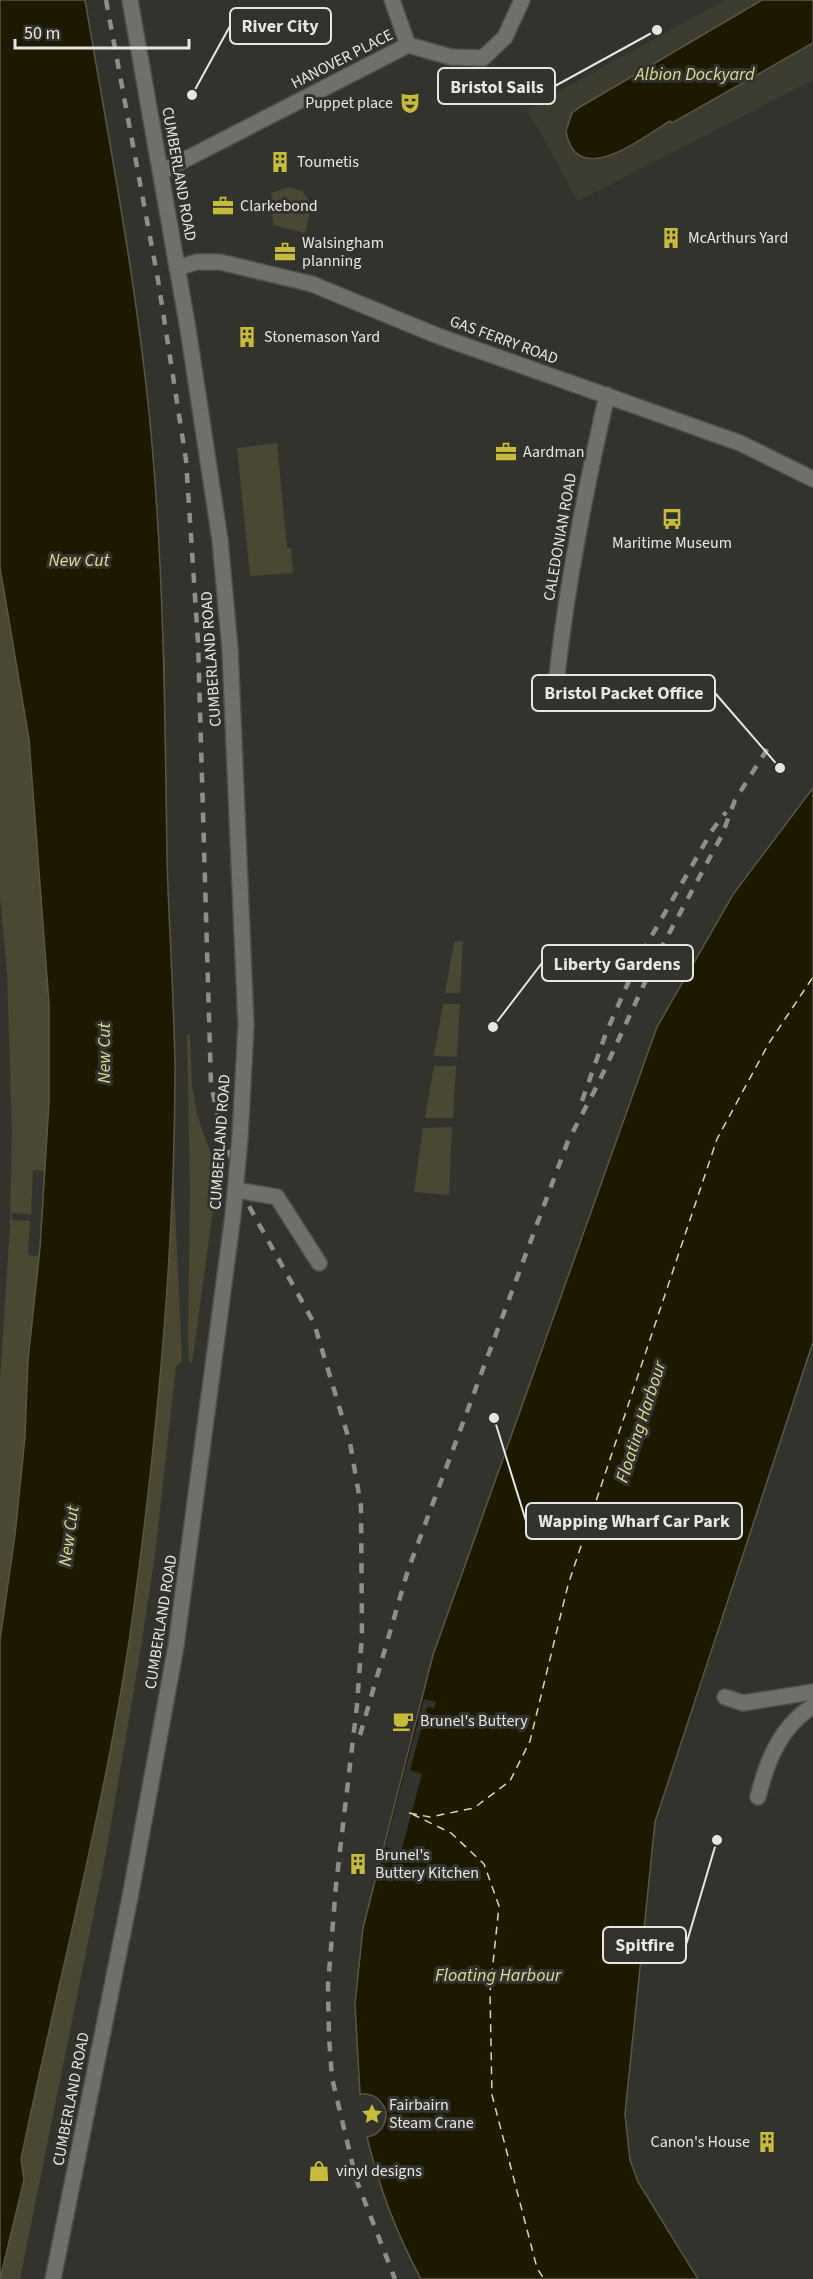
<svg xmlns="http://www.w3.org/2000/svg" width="813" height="2279" viewBox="0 0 813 2279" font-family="'Source Sans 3',sans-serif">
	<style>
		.built { fill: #3d3c31 }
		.green { fill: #494832; fill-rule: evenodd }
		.water { fill: #1c1900; stroke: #595644; stroke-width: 1.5 }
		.pier { fill: #33332e }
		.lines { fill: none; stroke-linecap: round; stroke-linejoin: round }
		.ferry { stroke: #ded997; stroke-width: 1.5; stroke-dasharray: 8 6; stroke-linecap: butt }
		.minor-casing { stroke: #504f4b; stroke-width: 18 }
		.minor { stroke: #70706b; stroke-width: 15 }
		.rail { stroke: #8e8e8a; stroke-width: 4.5; stroke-dasharray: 10 10; stroke-linecap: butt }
		.minor-bridge-casing { stroke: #504f4b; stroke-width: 18; stroke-linecap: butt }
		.minor-bridge { stroke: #70706b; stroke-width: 15 }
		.labels { text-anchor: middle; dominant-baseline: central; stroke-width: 6; stroke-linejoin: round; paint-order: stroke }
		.street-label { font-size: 16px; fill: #e6e6e3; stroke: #33332e }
		.poi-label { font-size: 16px; fill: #e6e6e3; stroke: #33332e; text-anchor: start }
		.water-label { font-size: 18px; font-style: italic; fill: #ded997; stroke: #33332e }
		.leader { fill: none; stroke: #e6e6e3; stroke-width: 2 }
		.callout-dot { fill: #e6e6e3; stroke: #33332e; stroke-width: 2 }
		.callout { fill: #33332e; stroke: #e6e6e3; stroke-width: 2 }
		.callout-label { font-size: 18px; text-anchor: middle; font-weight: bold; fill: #e6e6e3 }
	</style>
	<rect width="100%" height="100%" fill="#33332e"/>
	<path class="built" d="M 725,0 L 813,0 L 813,80 L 578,201 L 527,109 Z"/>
	<path class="green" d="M 85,0 L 113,166 L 151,441 L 165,664 L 167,865 L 175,1066 L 173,1163 L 182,1361 L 176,1366 L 155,1555 L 139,1660 L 106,1853 L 20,2279 L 0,2279 L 41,1952 Z
		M 289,187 L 302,191 L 312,204 L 305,233 L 273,225 L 271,193 Z
		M 0,312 L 65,1089 L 0,1741 L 0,1379 L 10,1226 L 12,1131 L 7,973 L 0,896 ZM 33,1170 L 45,1171 L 39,1256 L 28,1255 L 30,1221 L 12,1220 L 12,1213 L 31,1214 Z
		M 277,443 L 287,548 L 291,548 L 293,573 L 250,576 L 237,448 Z
		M 463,941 L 460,993 L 445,993 L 454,942 Z
		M 443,1004 L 460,1004 L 457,1057 L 434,1056 Z
		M 187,1035 L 190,1035 L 192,1085 L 197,1115 L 215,1165 L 213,1210 L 192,1363 L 189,1362 L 188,1339 L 190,1191 Z
		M 434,1066 L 456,1066 L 453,1118 L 425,1118 Z
		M 452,1127 L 449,1195 L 414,1192 L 423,1128 Z"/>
	<path class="water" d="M 0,0 L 85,0 C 110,147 139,295 152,444 C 164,582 165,720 167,859 C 169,928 174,998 175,1067 C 175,1241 159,1418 136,1591 C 112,1782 60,1970 21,2159 L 24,2180 L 0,2279 L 0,1640 L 15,1535 L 25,1437 L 28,1360 L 40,1248 L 49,1102 L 49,1004 L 29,739 L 0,567 Z
		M 762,0 L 813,0 L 813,43 L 672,123 L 670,121 C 643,137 576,191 566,131 L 572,113 L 580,107 Z
		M 813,788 L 813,1342 L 655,1822 L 625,2114 L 630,2160 L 638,2182 L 698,2279 L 421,2279 C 396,2233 379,2187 367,2137 C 380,2135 387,2124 386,2111 C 381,2099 374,2093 360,2094 L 355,2004 L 363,1928 L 433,1655 L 657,1027 L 734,893 Z"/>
	<path class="pier" d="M 424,1699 L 436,1702 L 434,1708 L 427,1707 L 410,1770 L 422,1774 L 401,1852 L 385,1847 Z"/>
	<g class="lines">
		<path class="ferry" d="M 409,1813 L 430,1817 L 474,1808 L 510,1781 L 530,1741 L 568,1585 L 717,1139 L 769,1043 L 813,977
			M 412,1814 L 451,1833 L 484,1864 L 499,1906 L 490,1992 L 492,2095 L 537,2268 L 544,2279"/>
		<defs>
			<path id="minor" d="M 130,0 L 188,329 L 220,540 L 230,649 L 246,1026 L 240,1137
				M 392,0 L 408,45
				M 161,172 L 408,45 L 451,57 L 483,58 L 505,37 L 522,0
				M 177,268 L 197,262 L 220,262 L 312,284 L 438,336 L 740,443 L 813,479
				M 556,685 C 566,587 585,491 607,395
				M 260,1194 L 277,1197 L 319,1263
				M 725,1697 L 743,1703 L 813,1692
				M 758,1797 C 767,1760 781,1726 813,1706
				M 53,2279 L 130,1897 L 176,1646 L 233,1215"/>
		</defs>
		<use href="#minor" class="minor-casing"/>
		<use href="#minor" class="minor"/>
		<path class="rail" d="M 106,0 L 158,280 L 186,460 L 198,642 L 211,1085 L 221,1129 L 245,1199 L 314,1323 L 350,1443 L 361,1506 L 362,1635 L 357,1705 L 336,1885 L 328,1986 L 329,2037 L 332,2078 L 356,2179 L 395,2279
			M 582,1101 L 606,1033 L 639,958 L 713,829 L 726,812
			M 360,1735 L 408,1570 L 568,1141 L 598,1084 L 659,952 L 722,835 L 735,800 L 768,748"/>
		<defs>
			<path id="minor-bridge" d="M 236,1190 L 260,1194
				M 233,1215 L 240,1137"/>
		</defs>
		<use href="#minor-bridge" class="minor-bridge-casing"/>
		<use href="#minor-bridge" class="minor-bridge"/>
	</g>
	<defs>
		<symbol id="theatre-bare" viewBox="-9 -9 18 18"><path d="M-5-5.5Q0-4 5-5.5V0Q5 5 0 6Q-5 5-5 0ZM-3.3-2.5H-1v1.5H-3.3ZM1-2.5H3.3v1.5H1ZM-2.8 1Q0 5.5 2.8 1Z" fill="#c7bb3c" stroke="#33332e" stroke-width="2.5" paint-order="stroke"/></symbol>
		<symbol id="building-bare" viewBox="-9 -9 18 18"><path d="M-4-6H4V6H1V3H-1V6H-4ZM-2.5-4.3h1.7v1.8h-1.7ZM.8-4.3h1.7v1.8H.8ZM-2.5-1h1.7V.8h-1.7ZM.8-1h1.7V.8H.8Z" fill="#c7bb3c" stroke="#33332e" stroke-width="2.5" paint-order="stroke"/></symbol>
		<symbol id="office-bare" viewBox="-9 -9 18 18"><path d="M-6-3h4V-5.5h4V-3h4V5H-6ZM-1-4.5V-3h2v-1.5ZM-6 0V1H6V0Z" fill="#c7bb3c" stroke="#33332e" stroke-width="2.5" paint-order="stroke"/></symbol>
		<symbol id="bus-bare" viewBox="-9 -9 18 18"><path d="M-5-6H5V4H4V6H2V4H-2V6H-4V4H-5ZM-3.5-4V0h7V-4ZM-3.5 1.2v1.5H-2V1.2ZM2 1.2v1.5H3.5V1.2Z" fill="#c7bb3c" stroke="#33332e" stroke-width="2.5" paint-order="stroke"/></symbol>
		<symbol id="cafe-bare" viewBox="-9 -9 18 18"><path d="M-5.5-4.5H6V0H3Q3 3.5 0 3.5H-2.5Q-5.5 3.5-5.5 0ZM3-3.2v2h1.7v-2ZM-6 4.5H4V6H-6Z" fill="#c7bb3c" stroke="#33332e" stroke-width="2.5" paint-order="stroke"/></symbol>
		<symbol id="sight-bare" viewBox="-9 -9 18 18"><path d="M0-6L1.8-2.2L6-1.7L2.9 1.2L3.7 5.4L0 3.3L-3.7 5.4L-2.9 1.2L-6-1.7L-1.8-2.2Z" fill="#c7bb3c" stroke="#33332e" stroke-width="2.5" paint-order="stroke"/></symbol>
		<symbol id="shop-bare" viewBox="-9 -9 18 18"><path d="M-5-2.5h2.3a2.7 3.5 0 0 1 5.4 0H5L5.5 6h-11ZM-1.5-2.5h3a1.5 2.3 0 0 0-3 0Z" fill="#c7bb3c" stroke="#33332e" stroke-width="2.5" paint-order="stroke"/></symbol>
	</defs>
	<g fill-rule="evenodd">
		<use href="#theatre-bare" x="395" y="88" width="30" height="30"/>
		<use href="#building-bare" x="265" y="147" width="30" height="30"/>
		<use href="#office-bare" x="208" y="191" width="30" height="30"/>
		<use href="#building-bare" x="656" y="223" width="30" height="30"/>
		<use href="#office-bare" x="270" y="237" width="30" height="30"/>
		<use href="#building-bare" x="232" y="322" width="30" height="30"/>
		<use href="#office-bare" x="491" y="437" width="30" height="30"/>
		<use href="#bus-bare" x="657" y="504" width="30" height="30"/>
		<use href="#cafe-bare" x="388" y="1706" width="30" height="30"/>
		<use href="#building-bare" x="343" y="1849" width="30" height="30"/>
		<use href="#sight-bare" x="357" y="2099" width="30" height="30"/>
		<use href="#building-bare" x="752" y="2127" width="30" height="30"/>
		<use href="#shop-bare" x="304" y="2156" width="30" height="30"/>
	</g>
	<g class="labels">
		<g class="street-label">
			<text transform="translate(342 59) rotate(-27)">HANOVER PLACE</text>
			<text transform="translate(179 174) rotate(80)">CUMBERLAND ROAD</text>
			<text transform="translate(504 340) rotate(20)">GAS FERRY ROAD</text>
			<text transform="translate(560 537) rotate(-80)">CALEDONIAN ROAD</text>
			<text transform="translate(211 659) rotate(-94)">CUMBERLAND ROAD</text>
			<text transform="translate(220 1142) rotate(-86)">CUMBERLAND ROAD</text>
			<text transform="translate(161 1622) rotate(-81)">CUMBERLAND ROAD</text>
			<text transform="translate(71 2099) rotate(-79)">CUMBERLAND ROAD</text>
		</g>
		<g class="poi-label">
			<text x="393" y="103" text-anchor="end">Puppet place</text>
			<text x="297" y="162">Toumetis</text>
			<text x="240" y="206">Clarkebond</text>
			<text x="688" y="238">McArthurs Yard</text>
			<text x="302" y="243">Walsingham<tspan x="302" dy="18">planning</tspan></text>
			<text x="264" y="337">Stonemason Yard</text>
			<text x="523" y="452">Aardman</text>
			<text x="672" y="543" text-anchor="middle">Maritime Museum</text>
			<text x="420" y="1721">Brunel's Buttery</text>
			<text x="375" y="1855">Brunel's<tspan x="375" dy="18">Buttery Kitchen</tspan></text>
			<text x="389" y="2105">Fairbairn<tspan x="389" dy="18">Steam Crane</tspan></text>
			<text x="750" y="2142" text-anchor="end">Canon's House</text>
			<text x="336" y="2171">vinyl designs</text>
		</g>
		<g class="water-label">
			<text x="695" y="74">Albion Dockyard</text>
			<text x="79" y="560">New Cut</text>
			<text transform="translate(104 1053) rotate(-90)">New Cut</text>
			<text transform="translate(641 1422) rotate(-72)">Floating Harbour</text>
			<text transform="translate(69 1536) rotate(-82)">New Cut</text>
			<text x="498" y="1975">Floating Harbour</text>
		</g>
	</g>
	<path class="leader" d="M192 95L230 26M657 30L555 86M780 768L715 693M493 1027L542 963M494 1418L526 1521M717 1840L686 1945"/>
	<g class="callout-dot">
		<circle cx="192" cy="95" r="6"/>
		<circle cx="657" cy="30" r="6"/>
		<circle cx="780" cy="768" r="6"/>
		<circle cx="493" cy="1027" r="6"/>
		<circle cx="494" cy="1418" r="6"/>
		<circle cx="717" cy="1840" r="6"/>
	</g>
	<g class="callout">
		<rect x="230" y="8" width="101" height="36" rx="6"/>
		<rect x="438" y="68" width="117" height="36" rx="6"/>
		<rect x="532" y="675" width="183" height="36" rx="6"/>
		<rect x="542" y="945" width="151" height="36" rx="6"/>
		<rect x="526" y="1503" width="216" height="36" rx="6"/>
		<rect x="603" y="1927" width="83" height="36" rx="6"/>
	</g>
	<g class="callout-label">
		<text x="280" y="32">River City</text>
		<text x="497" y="93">Bristol Sails</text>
		<text x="624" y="699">Bristol Packet Office</text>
		<text x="617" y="970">Liberty Gardens</text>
		<text x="634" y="1527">Wapping Wharf Car Park</text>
		<text x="645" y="1951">Spitfire</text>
	</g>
	<path d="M15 39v9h174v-9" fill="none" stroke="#e6e6e3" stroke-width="3"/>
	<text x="24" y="39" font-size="18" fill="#e6e6e3" stroke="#33332e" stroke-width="4.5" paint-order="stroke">50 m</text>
</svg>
